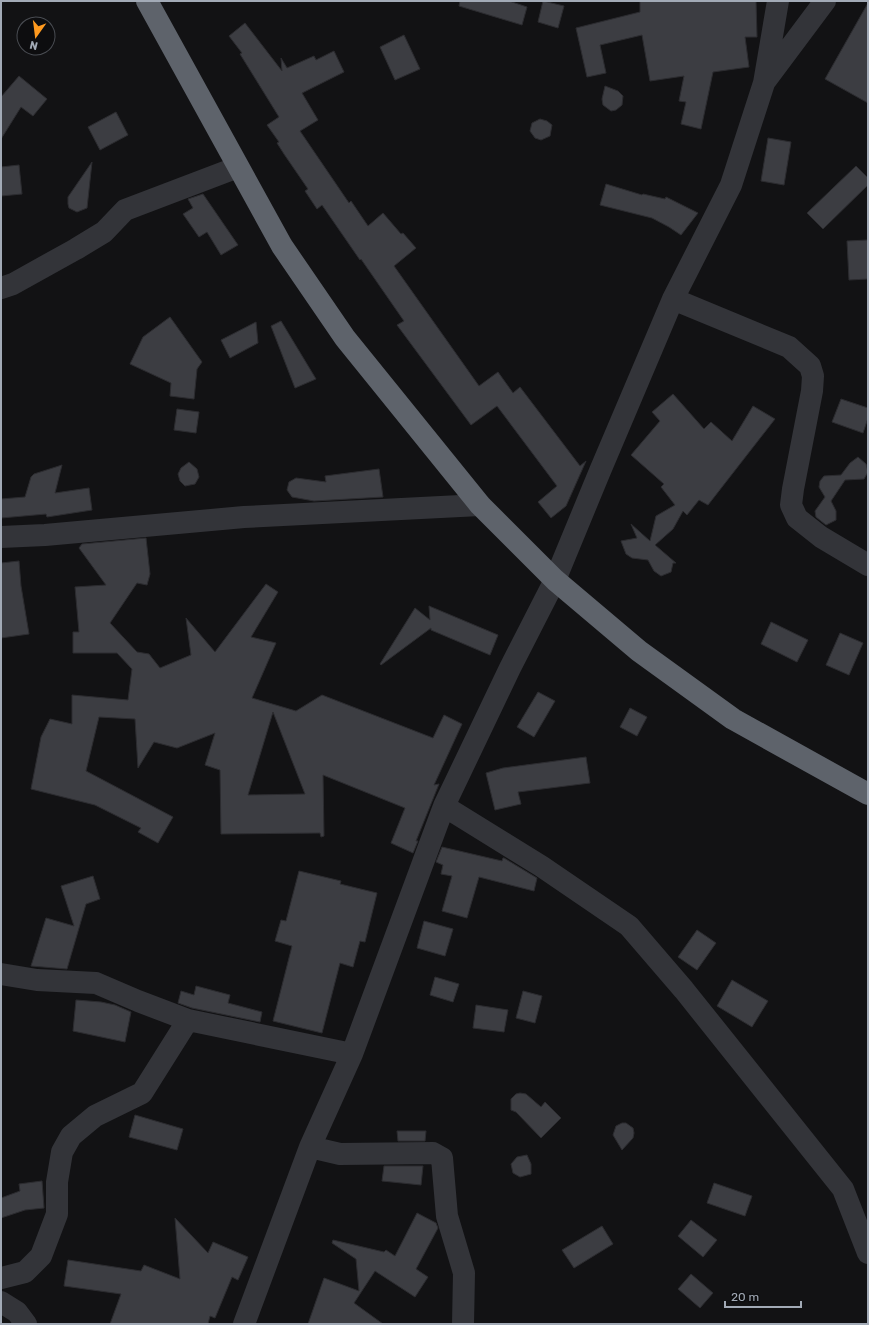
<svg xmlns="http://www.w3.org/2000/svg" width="869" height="1325" viewBox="0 0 869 1325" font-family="Rubik,sans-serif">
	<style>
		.building { fill: #3c3d42; stroke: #2c2c30; fill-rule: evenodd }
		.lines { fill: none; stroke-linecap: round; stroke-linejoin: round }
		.minor { stroke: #333439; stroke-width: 22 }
		.highway { stroke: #5e636b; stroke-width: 22 }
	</style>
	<rect width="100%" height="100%" fill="#121214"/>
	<path class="building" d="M 460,1 L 509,1 L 527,7 L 522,25 L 459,6 Z
		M 543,1 L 564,6 L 558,28 L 538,22 Z
		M 640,1 L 756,1 L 757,37 L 745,37 L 749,67 L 713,72 L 701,129 L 681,124 L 686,102 L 679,101 L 684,76 L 650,81 L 642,35 L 600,45 L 606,73 L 587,77 L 576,28 L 640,12 Z
		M 868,3 L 868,103 L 825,79 Z
		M 245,23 L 282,71 L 281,58 L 287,68 L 314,56 L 316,60 L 334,51 L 344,72 L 302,93 L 318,120 L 300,131 L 349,203 L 351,201 L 368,226 L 383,213 L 401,234 L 403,233 L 416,248 L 394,266 L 479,386 L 498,372 L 513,393 L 520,387 L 580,466 L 586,461 L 566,506 L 551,518 L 538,502 L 557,486 L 497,406 L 471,425 L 397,325 L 404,321 L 361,259 L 360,260 L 322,205 L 317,209 L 305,191 L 308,189 L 284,154 L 277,143 L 279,142 L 267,125 L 279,117 L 240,54 L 242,53 L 229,36 Z
		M 404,35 L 420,69 L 395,80 L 380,47 Z
		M 19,76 L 47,99 L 33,116 L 21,107 L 1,139 L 1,97 Z
		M 605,86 L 618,91 L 623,96 L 622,105 L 616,110 L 611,111 L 603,105 L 602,99 Z
		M 116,112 L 128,135 L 100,150 L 88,127 Z
		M 540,119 L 547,121 L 552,125 L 550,136 L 541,140 L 535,138 L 530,131 L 532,123 Z
		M 768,138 L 791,142 L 784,185 L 761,181 Z
		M 92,162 L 87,208 L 77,212 L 69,208 L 68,204 L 68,197 Z
		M 19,165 L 22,194 L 1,196 L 1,167 Z
		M 856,166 L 868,178 L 868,185 L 823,229 L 807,213 Z
		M 606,184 L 642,195 L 643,194 L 665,199 L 666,197 L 698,213 L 681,235 L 669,227 L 652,218 L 600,205 Z
		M 203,194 L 238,245 L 221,255 L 207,232 L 199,237 L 183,214 L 193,208 L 188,199 Z
		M 868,240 L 868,279 L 849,280 L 847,241 Z
		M 170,317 L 202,362 L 197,369 L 194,399 L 170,396 L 171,383 L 130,364 L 143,337 Z
		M 281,321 L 316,379 L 295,388 L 271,326 Z
		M 256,322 L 258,343 L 230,358 L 221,340 Z
		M 673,394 L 704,429 L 711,422 L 732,441 L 753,406 L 775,419 L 708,505 L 699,500 L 687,515 L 683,511 L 673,529 L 655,545 L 676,563 L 673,563 L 671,572 L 661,576 L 654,571 L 648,560 L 632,558 L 626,554 L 621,541 L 637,538 L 631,524 L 650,541 L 656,516 L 675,505 L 661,487 L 664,484 L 631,455 L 660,421 L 652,412 Z
		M 841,399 L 868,408 L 868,418 L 863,433 L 832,422 Z
		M 177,409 L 199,412 L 196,433 L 174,430 Z
		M 858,457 L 866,464 L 868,472 L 864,479 L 845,480 L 831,501 L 836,511 L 836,520 L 826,525 L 816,517 L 815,511 L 825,497 L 819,487 L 820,481 L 824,476 L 841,475 L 850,463 Z
		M 189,462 L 197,469 L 199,477 L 195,484 L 185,486 L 180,481 L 178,474 L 181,468 Z
		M 62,465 L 55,493 L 89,488 L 92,510 L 47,517 L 46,514 L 1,518 L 1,499 L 25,497 L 31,477 L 34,474 Z
		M 379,469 L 383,497 L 314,501 L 292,497 L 287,490 L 289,482 L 296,478 L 326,482 L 325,476 Z
		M 146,538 L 150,574 L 147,585 L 137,583 L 110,623 L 137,652 L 149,654 L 160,668 L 191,655 L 186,618 L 215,652 L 266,584 L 278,592 L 251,637 L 276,643 L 252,698 L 296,711 L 322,695 L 433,738 L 444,715 L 462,724 L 434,785 L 439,784 L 416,841 L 418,841 L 413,853 L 391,843 L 405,808 L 323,775 L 324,836 L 321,837 L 320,833 L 221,834 L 220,770 L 205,765 L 215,733 L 177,748 L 154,742 L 138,768 L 135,719 L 99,717 L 86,771 L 173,817 L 158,843 L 138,832 L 141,828 L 95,805 L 31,789 L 41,737 L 50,719 L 72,724 L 72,695 L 128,700 L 132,669 L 117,653 L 73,653 L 73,632 L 79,632 L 75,587 L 106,585 L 79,548 L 82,544 ZM 273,712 L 305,794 L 248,795 Z
		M 19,561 L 21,586 L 29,634 L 1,638 L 1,563 Z
		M 429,606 L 498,635 L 490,655 L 431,630 L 431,628 L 381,665 L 380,664 L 415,608 L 430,620 Z
		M 771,622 L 808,640 L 797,662 L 761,644 Z
		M 840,633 L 863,643 L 849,675 L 826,665 Z
		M 538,692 L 555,701 L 534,737 L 517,727 Z
		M 630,708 L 647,717 L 637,736 L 620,727 Z
		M 586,757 L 590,783 L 518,792 L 521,804 L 495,810 L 486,773 L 503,768 Z
		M 442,847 L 502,861 L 503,858 L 504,858 L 537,878 L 534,891 L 479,877 L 467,918 L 442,911 L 452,876 L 441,874 L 443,865 L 436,862 Z
		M 299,871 L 341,881 L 340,884 L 377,893 L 365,942 L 360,941 L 353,967 L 340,963 L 322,1033 L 273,1021 L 292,946 L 275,941 L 281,920 L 286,921 Z
		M 93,876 L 100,899 L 86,904 L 67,969 L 31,966 L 46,918 L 74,926 L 61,886 Z
		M 424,921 L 453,929 L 445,956 L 417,948 Z
		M 697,930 L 716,943 L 697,970 L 678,957 Z
		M 435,977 L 459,984 L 453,1002 L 430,995 Z
		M 732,980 L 768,1001 L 752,1027 L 717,1006 Z
		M 196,986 L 230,995 L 228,1003 L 262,1012 L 260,1022 L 192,1008 L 178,1003 L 181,991 L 194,995 Z
		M 523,991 L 542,996 L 535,1023 L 516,1018 Z
		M 76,1000 L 101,1002 L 115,1005 L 131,1012 L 125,1042 L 73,1031 Z
		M 476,1005 L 508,1010 L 504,1032 L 473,1028 Z
		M 520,1093 L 526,1094 L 541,1107 L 545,1102 L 561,1118 L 541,1138 L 516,1112 L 511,1110 L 511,1099 L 516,1094 Z
		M 135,1115 L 183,1129 L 177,1150 L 129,1137 Z
		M 622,1123 L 626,1123 L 633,1128 L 634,1133 L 633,1138 L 622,1150 L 613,1135 L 616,1126 Z
		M 397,1131 L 426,1131 L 425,1141 L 398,1141 Z
		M 527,1155 L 531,1164 L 531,1174 L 520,1177 L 513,1173 L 511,1164 L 517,1157 Z
		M 384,1166 L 423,1166 L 421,1185 L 382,1181 Z
		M 42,1181 L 44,1208 L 25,1210 L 1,1218 L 1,1198 L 20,1191 L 19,1184 Z
		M 714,1183 L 752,1196 L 745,1216 L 707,1203 Z
		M 417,1213 L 436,1223 L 438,1228 L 416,1269 L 428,1277 L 415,1297 L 375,1271 L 354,1303 L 383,1324 L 308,1324 L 324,1278 L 359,1291 L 356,1259 L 332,1243 L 333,1240 L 384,1252 L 386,1250 L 395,1256 Z
		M 175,1218 L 208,1253 L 213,1242 L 248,1257 L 238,1280 L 232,1277 L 215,1318 L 210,1316 L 208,1324 L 110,1324 L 121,1294 L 64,1286 L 68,1260 L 141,1271 L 144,1265 L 180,1279 Z
		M 691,1220 L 717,1240 L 703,1257 L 678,1236 Z
		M 602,1226 L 613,1244 L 574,1268 L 562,1250 Z
		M 691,1274 L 713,1293 L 700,1308 L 678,1289 Z"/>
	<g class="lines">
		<path class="minor" d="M 766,80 L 825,1
			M 1,288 L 13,284 L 76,249 L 104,232 L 125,210 L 238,167
			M 673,299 L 789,347 L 810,366 L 813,376 L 812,391 L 793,489 L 791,505 L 797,518 L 821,537 L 868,565
			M 1,537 L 45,535 L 244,517 L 480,505
			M 444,806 L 541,866 L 629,926 L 684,990 L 843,1189 L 868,1253
			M 1,974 L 37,980 L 96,983 L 138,1001 L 188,1020 L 352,1054
			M 310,1147 L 340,1154 L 433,1153 L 442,1158 L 447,1216 L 464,1273 L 463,1324
			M 1,1278 L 25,1272 L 41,1256 L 57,1214 L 57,1182 L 62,1152 L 71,1136 L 95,1116 L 142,1093 L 188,1020
			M 1,1302 L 17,1312 L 26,1324
			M 244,1324 L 310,1147 L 352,1054 L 444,806 L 510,668 L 555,580 L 600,471 L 673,299 L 731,185 L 764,83 L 778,1"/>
		<path class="highway" d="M 147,1 L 282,246 L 345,338 L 480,505 L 555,580 L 639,651 L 733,719 L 868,794"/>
	</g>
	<rect width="869" height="1325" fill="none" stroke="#a2aab6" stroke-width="4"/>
	<g transform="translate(36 36) rotate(194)"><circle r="19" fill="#0d0d0f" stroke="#494c52"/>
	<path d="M0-3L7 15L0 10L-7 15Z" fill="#ff9a1f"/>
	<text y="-6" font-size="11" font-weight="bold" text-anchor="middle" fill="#a2aab6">N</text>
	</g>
	<path d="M725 1301v6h76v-6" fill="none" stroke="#a2aab6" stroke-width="2"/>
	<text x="731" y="1301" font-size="12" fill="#a2aab6" stroke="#0d0d0f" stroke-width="3" paint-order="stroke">20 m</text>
</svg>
